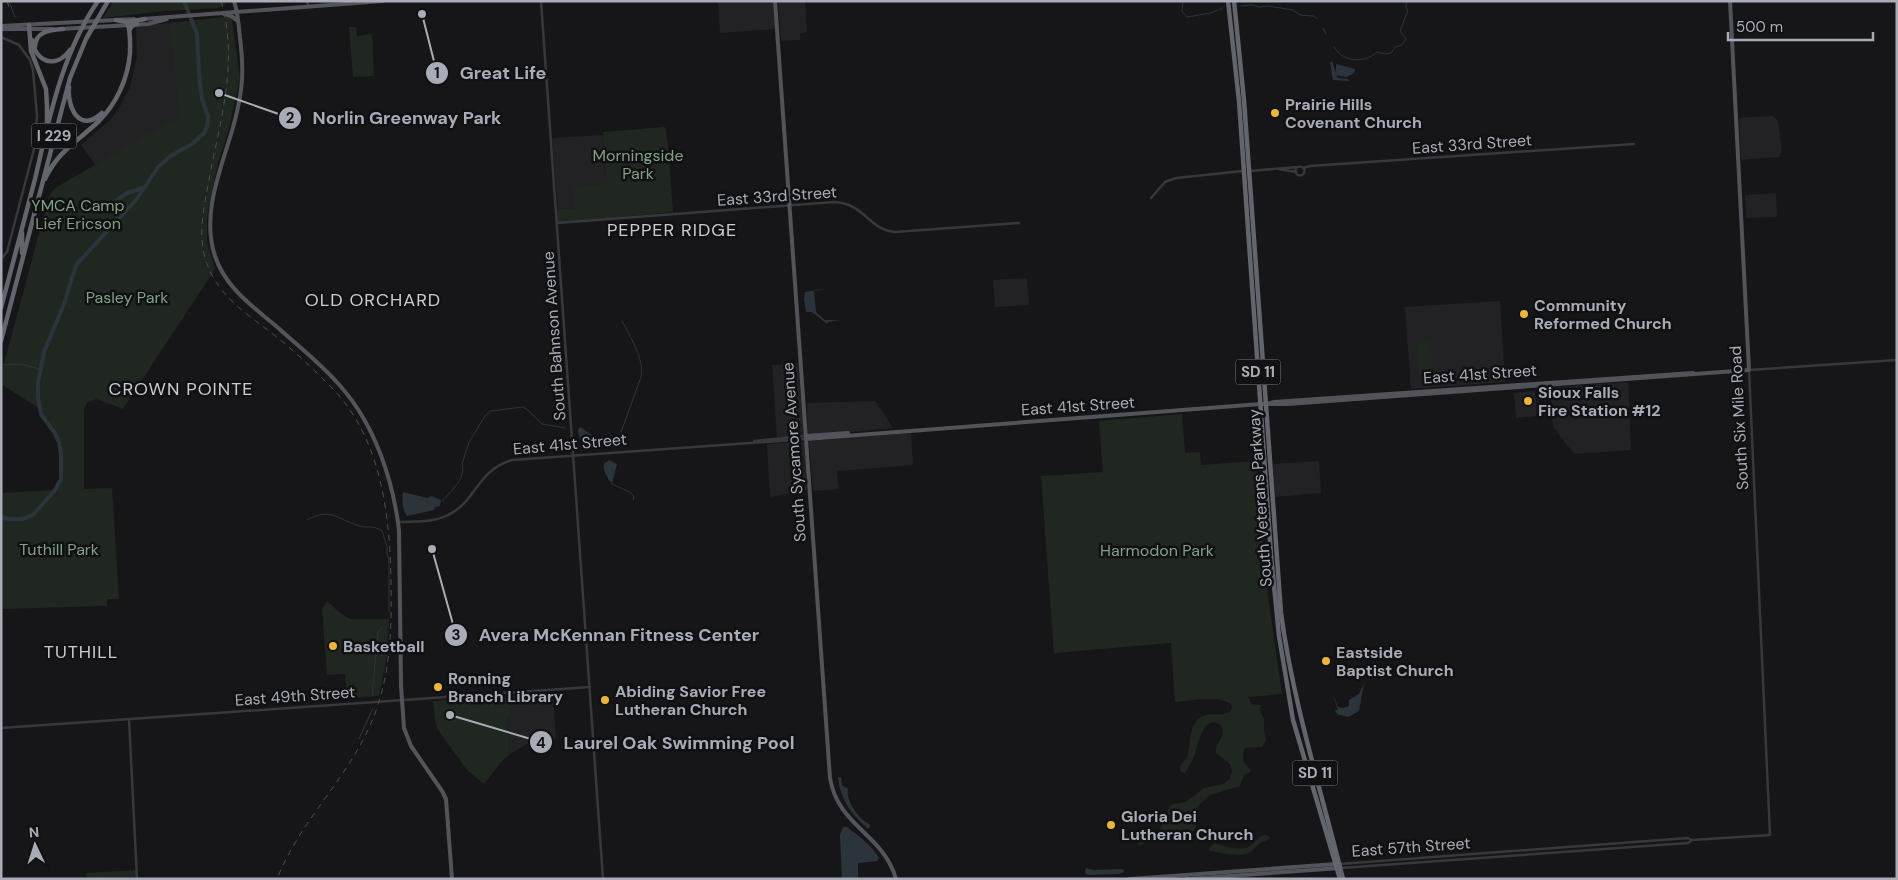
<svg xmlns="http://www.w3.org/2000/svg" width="1898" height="880" viewBox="0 0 1898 880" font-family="'DM Sans',sans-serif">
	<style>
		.built { fill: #222224 }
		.green { fill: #202721 }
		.water { fill: #2c343b }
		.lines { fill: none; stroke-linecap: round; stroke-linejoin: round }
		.stream { stroke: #2c343b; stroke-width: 1 }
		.river { stroke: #2c343b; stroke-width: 4 }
		.minor { stroke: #37383c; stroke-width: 2.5 }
		.major { stroke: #53545b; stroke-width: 4 }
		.highway { stroke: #63656d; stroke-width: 4.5 }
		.rail { stroke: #4c4d53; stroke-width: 1; stroke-dasharray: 6 5; stroke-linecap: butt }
		.poi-dot { fill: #ecb63a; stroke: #111113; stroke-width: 2 }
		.labels { text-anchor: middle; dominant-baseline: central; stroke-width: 5; stroke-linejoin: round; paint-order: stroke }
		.shield { fill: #111113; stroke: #7b7e86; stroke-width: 1 }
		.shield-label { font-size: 15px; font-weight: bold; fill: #a8acb7 }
		.poi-label { font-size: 16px; font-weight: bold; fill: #a8acb7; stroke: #111113; text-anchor: start }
		.street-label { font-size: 16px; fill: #a8acb7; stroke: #111113 }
		.park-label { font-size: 16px; fill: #80a183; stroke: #111113 }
		.neighbourhood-label { font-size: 18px; letter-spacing: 1px; fill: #c9cbd3; stroke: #111113 }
		.leader { fill: none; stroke: #a8acb7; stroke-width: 2 }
		.callout-dot { fill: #a8acb7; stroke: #111113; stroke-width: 2 }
		.mark-label { font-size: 15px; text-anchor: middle; font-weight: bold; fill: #111 }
		.callout-label { font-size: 18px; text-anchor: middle; font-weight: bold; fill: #a8acb7; stroke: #111113; stroke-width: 5; stroke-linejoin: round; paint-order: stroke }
	</style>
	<rect width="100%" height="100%" fill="#161618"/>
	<path class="built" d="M 718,1 L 773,1 L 775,29 L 720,33 Z
		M 778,1 L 805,1 L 807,32 L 800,33 L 800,40 L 781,41 Z
		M 169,23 L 181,116 L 96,166 L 81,145 L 110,120 L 119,108 L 130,87 L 137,56 L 136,26 Z
		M 1773,116 L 1778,121 L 1782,151 L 1779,157 L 1741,160 L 1739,118 Z
		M 603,135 L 607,184 L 576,208 L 558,209 L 552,138 Z
		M 1776,193 L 1777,217 L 1746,218 L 1745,195 Z
		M 1027,278 L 1029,305 L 995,307 L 993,280 Z
		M 1500,301 L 1505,382 L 1411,389 L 1405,307 Z
		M 798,363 L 804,436 L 777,438 L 772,365 Z
		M 1628,382 L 1631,450 L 1574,454 L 1553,427 L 1550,388 Z
		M 1535,391 L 1537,416 L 1516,418 L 1514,393 Z
		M 875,401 L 893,428 L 808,436 L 807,403 Z
		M 911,433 L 913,465 L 837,471 L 839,489 L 813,491 L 809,441 Z
		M 805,442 L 807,490 L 770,497 L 767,444 Z
		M 1319,461 L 1321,493 L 1275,497 L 1273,464 Z
		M 553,693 L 556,739 L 527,744 L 510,754 L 507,716 L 511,716 L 509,696 Z"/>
	<path class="green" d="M 114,1 L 225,1 L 225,4 L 218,8 L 165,11 L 103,18 Z
		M 223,17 L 230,18 L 232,21 L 240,78 L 228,132 L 218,163 L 207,217 L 207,241 L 215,269 L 123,409 L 96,399 L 87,403 L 84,410 L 84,489 L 112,488 L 119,599 L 107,599 L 107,606 L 1,609 L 1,493 L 55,490 L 60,481 L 61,472 L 61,454 L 57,437 L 43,418 L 40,409 L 1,384 L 1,375 L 49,196 L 55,188 L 180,116 L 169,23 Z
		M 349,27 L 356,27 L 357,36 L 372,34 L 374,76 L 353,77 Z
		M 665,127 L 668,144 L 673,212 L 557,223 L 556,209 L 575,208 L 574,187 L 607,184 L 603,132 Z
		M 1431,342 L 1433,374 L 1419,375 L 1417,343 Z
		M 1182,414 L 1185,453 L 1200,452 L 1201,465 L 1257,461 L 1267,588 L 1282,694 L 1248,697 L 1251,704 L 1261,705 L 1260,710 L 1264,719 L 1264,730 L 1266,741 L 1262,747 L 1245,748 C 1240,759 1244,763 1251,770 L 1249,773 L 1244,775 L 1240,786 L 1210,795 L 1199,805 L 1195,811 L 1196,827 L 1193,832 L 1184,830 L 1176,834 L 1160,836 L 1138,846 L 1137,835 C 1144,831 1151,836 1157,832 C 1166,826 1164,812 1172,804 L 1186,802 L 1204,788 L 1223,784 L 1230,779 L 1232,771 L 1230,764 L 1216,753 C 1215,742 1227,737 1221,725 C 1202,712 1198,748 1193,759 C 1191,764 1187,768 1185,773 L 1181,772 L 1180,766 C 1182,763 1185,761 1187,757 C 1192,744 1187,727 1201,717 C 1211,711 1221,718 1231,711 L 1232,706 C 1224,694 1189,701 1175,702 L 1171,643 L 1054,653 L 1041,476 L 1103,472 L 1099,421 Z
		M 327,601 L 340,613 L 350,619 L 389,619 L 387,655 L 379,696 L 347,698 L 345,674 L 327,675 L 322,609 Z
		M 509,696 L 511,716 L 507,716 L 510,754 L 500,763 L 484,784 L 467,770 L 438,730 L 435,720 L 433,701 Z
		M 1265,835 L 1270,837 C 1267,842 1265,840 1260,843 C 1257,845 1255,849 1252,851 C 1242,859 1220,853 1209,850 L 1210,847 L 1215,843 C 1223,846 1242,852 1250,846 C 1256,842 1257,836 1265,835 Z
		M 137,870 L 137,879 L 87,879 L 86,873 Z"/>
	<path class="water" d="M 1332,61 L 1336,73 L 1336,64 L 1355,69 L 1354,73 L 1347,77 L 1336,75 L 1338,78 L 1348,79 L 1349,81 L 1333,80 L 1330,63 Z
		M 828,288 L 814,291 L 816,312 L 825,320 L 840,320 L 828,322 L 827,324 L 812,312 L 806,312 L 804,299 L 805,292 Z
		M 580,427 C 588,431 596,441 606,441 C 612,441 616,436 620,436 C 613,446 598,447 587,447 L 580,440 L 578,430 Z
		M 609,460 L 617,464 L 612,483 C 607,479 603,470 604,464 Z
		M 403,492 L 427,498 L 431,496 L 441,500 L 440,506 L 435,507 L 434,510 L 407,516 C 402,509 402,500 403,492 Z
		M 1364,683 L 1359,711 L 1348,717 L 1337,714 L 1335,710 L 1338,710 L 1332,692 L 1338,707 L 1343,708 L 1349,706 L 1349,700 L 1359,694 Z
		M 838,777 L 841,777 L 842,785 L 848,789 C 846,803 859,818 870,825 L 869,829 C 852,816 840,799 838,777 Z
		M 843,827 L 847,827 C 858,836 872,845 879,858 L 877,861 L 858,863 L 858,879 L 842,879 L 840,835 Z
		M 1086,868 L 1094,870 L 1123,869 L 1124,872 L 1119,874 L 1088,875 L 1085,873 Z"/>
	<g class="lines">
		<path class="stream" d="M 9,1 L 15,17
			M 1183,1 L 1182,11 L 1187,17 L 1211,13 L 1223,8
			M 1241,6 L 1252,5 L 1259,7 L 1268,6 L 1293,10 L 1300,15 L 1313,16 L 1317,18
			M 1323,28 L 1326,34
			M 1334,47 C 1343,62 1364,64 1377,52 L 1385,54 L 1391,53 L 1395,47 L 1402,45 L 1406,39 L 1400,31 L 1408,10 L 1406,8 L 1406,1
			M 1,364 L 10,365 L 21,364 L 40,369
			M 620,435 L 641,377 C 645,361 630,336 622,321
			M 611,483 C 617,488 631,490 634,497 L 633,500
			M 442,501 C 451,491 466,479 462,464 L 469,442 L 485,416 L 491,411 L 523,407 L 528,410 L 542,424 L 565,428
			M 307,520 C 331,507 337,519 359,526 C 367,528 374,525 382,531 L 387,546 L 387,554 L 389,559 L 389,612
			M 372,696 L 378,633 L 382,628
			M 359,739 L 373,708"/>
		<path class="river" d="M 117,219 L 117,200 L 127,193 L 143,188
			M 1,517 L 8,519 L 22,519 L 33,515 L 55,490 L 61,479 L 61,454 L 59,442 L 54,432 L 41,414 L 38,397 L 38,383 L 44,352 L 64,304 L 76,265 L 136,200 L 159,166 L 171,156 L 193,143 L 204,133 L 207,127 L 208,116 L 202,99 L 199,75 L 197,34 L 184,1"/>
		<path class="minor" d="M 307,1 L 308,7
			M 541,1 L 603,879
			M 1,37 L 19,45 L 30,60 L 33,70 L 37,116 L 34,149 L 7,252 L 1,259
			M1295.5 171a4.5 4.5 0 1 1 9 0a4.5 4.5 0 1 1-9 0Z
			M 1303,168 L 1310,166 L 1634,144
			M 1279,169 L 1296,172
			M 1249,171 L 1298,167
			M 1151,198 L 1165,182 L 1176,178 L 1243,171
			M 557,223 L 834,202 C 865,203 867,229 895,232 L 1019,223
			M 754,441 L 805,436
			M 398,522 C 414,521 433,523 448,515 C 476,502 477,470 512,460 L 806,439
			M 129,719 L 137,879
			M 1,728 L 590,687
			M 1340,864 L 1688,838 L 1692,840
			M 1341,868 L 1688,843 L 1692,840 L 1770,835 L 1749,370 L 1897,360"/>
		<path class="major" d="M 234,1 C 238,13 239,26 240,38 C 244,70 243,89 235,120 C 224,163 200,211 215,256 C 225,287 252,306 276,326 C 298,346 323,365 342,388 C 375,426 393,480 399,530 L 401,686 L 404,728 L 411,746 L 442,791 L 446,799 L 452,879
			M 775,1 L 830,778 C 838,827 883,833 896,879
			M 224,14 L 231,16 L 238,21
			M 143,19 L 383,1
			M 1,26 L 134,19
			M 1,29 L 53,29
			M 60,29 L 148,24 L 167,19
			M 1266,404 L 1274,402 L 1693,373
			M 806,436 L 848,433
			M 806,439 L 1261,404 L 1288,404 L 1749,370 L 1730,1
			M 1130,879 L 1336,864
			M 1187,879 L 1340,868"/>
		<path class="highway" d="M 1228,1 L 1239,101 L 1271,555 L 1279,636 L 1293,720 L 1340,879
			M 1234,1 L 1244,100 L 1281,613 C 1293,703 1321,790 1343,879
			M 116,20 L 127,22 L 145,19
			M 29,25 L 31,51 L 46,89 L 47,106 L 47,123
			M 130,29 L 132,26 L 137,24
			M 32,40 C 36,63 56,69 70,50
			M 35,47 C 35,31 51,30 63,29
			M 69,87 C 67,108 80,134 102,113
			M 45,179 C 58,151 78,141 99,121 C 117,103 128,78 130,53 C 130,43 131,31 127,22
			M 22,253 L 22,233
			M 1,308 C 12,265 24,222 35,179 C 49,119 62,53 98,1
			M 1,341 L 70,78 L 86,39 L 108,1"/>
		<path class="rail" d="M 7,1 L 10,10
			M 221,1 C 239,62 220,120 209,180 C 204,207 198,232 205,258 C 217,299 253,317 284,343 C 301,357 318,374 334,390 C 382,441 390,517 391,583 C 392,635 390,685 367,732 C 342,784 298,825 277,879"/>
	</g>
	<g class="poi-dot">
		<circle cx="1275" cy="113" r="5"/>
		<circle cx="1524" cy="314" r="5"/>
		<circle cx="1528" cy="401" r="5"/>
		<circle cx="333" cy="646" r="5"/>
		<circle cx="1326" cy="661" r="5"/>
		<circle cx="438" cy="687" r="5"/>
		<circle cx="605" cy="700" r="5"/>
		<circle cx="1111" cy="825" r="5"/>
	</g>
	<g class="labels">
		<g class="shield">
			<rect x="31.5" y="123.5" width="45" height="25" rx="4"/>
			<rect x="1235.5" y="359.5" width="45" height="25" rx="4"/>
			<rect x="1292.5" y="760.5" width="45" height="25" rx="4"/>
		</g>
		<g class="shield-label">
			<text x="54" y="136">I 229</text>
			<text x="1258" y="372">SD 11</text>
			<text x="1315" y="773">SD 11</text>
		</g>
		<g class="poi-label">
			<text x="1285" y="104">Prairie Hills<tspan x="1285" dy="18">Covenant Church</tspan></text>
			<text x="1534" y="305">Community<tspan x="1534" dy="18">Reformed Church</tspan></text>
			<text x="1538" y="392">Sioux Falls<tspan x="1538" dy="18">Fire Station #12</tspan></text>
			<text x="343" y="646">Basketball</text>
			<text x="1336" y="652">Eastside<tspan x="1336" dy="18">Baptist Church</tspan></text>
			<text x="448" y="678">Ronning<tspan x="448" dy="18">Branch Library</tspan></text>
			<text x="615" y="691">Abiding Savior Free<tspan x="615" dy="18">Lutheran Church</tspan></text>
			<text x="1121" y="816">Gloria Dei<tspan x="1121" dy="18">Lutheran Church</tspan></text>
		</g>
		<g class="street-label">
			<text transform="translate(1472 144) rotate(-4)">East 33rd Street</text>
			<text transform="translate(777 196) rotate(-4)">East 33rd Street</text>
			<text transform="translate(554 336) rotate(-94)">South Bahnson Avenue</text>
			<text transform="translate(1480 374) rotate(-4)">East 41st Street</text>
			<text transform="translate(1078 406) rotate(-4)">East 41st Street</text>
			<text transform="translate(1739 418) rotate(-93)">South Six Mile Road</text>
			<text transform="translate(570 444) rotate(-5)">East 41st Street</text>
			<text transform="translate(794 452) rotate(-94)">South Sycamore Avenue</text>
			<text transform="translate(1260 498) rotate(-94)">South Veterans Parkway</text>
			<text transform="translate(295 696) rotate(-4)">East 49th Street</text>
			<text transform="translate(1411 847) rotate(-4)">East 57th Street</text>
		</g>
		<g class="park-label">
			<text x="638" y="155">Morningside<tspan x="638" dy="18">Park</tspan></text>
			<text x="78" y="205">YMCA Camp<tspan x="78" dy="18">Lief Ericson</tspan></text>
			<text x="127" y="297">Pasley Park</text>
			<text x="59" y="549">Tuthill Park</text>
			<text x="1157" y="550">Harmodon Park</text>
		</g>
		<g class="neighbourhood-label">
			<text x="672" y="230">PEPPER RIDGE</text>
			<text x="373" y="300">OLD ORCHARD</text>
			<text x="181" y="389">CROWN POINTE</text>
			<text x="81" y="652">TUTHILL</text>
		</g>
	</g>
	<path class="leader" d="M422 14L437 73M219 93L290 118M432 549L456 635M450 715L541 742"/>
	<g class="callout-dot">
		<circle cx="422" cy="14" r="5"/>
		<circle cx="219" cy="93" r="5"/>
		<circle cx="432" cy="549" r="5"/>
		<circle cx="450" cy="715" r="5"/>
		<circle cx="437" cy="73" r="12"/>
		<circle cx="290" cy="118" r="12"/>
		<circle cx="456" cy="635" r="12"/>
		<circle cx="541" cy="742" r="12"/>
	</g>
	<g class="mark-label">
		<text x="437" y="78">1</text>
		<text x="290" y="123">2</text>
		<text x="456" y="640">3</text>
		<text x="541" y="748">4</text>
	</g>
	<g class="callout-label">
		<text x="503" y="79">Great Life</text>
		<text x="407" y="124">Norlin Greenway Park</text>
		<text x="619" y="641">Avera McKennan Fitness Center</text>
		<text x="679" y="749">Laurel Oak Swimming Pool</text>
	</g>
	<rect width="1898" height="880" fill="none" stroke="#a8acb7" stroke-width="5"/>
	<g transform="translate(35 845) rotate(356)" stroke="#111113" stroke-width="4" paint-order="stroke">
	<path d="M0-4L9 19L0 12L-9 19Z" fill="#a8acb7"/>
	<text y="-8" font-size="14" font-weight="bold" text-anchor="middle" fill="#a8acb7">N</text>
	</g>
	<path d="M1728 32v8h145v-8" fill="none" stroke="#a8acb7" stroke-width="2.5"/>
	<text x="1736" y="32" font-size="15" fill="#a8acb7" stroke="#111113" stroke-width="4" paint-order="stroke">500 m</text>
</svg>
